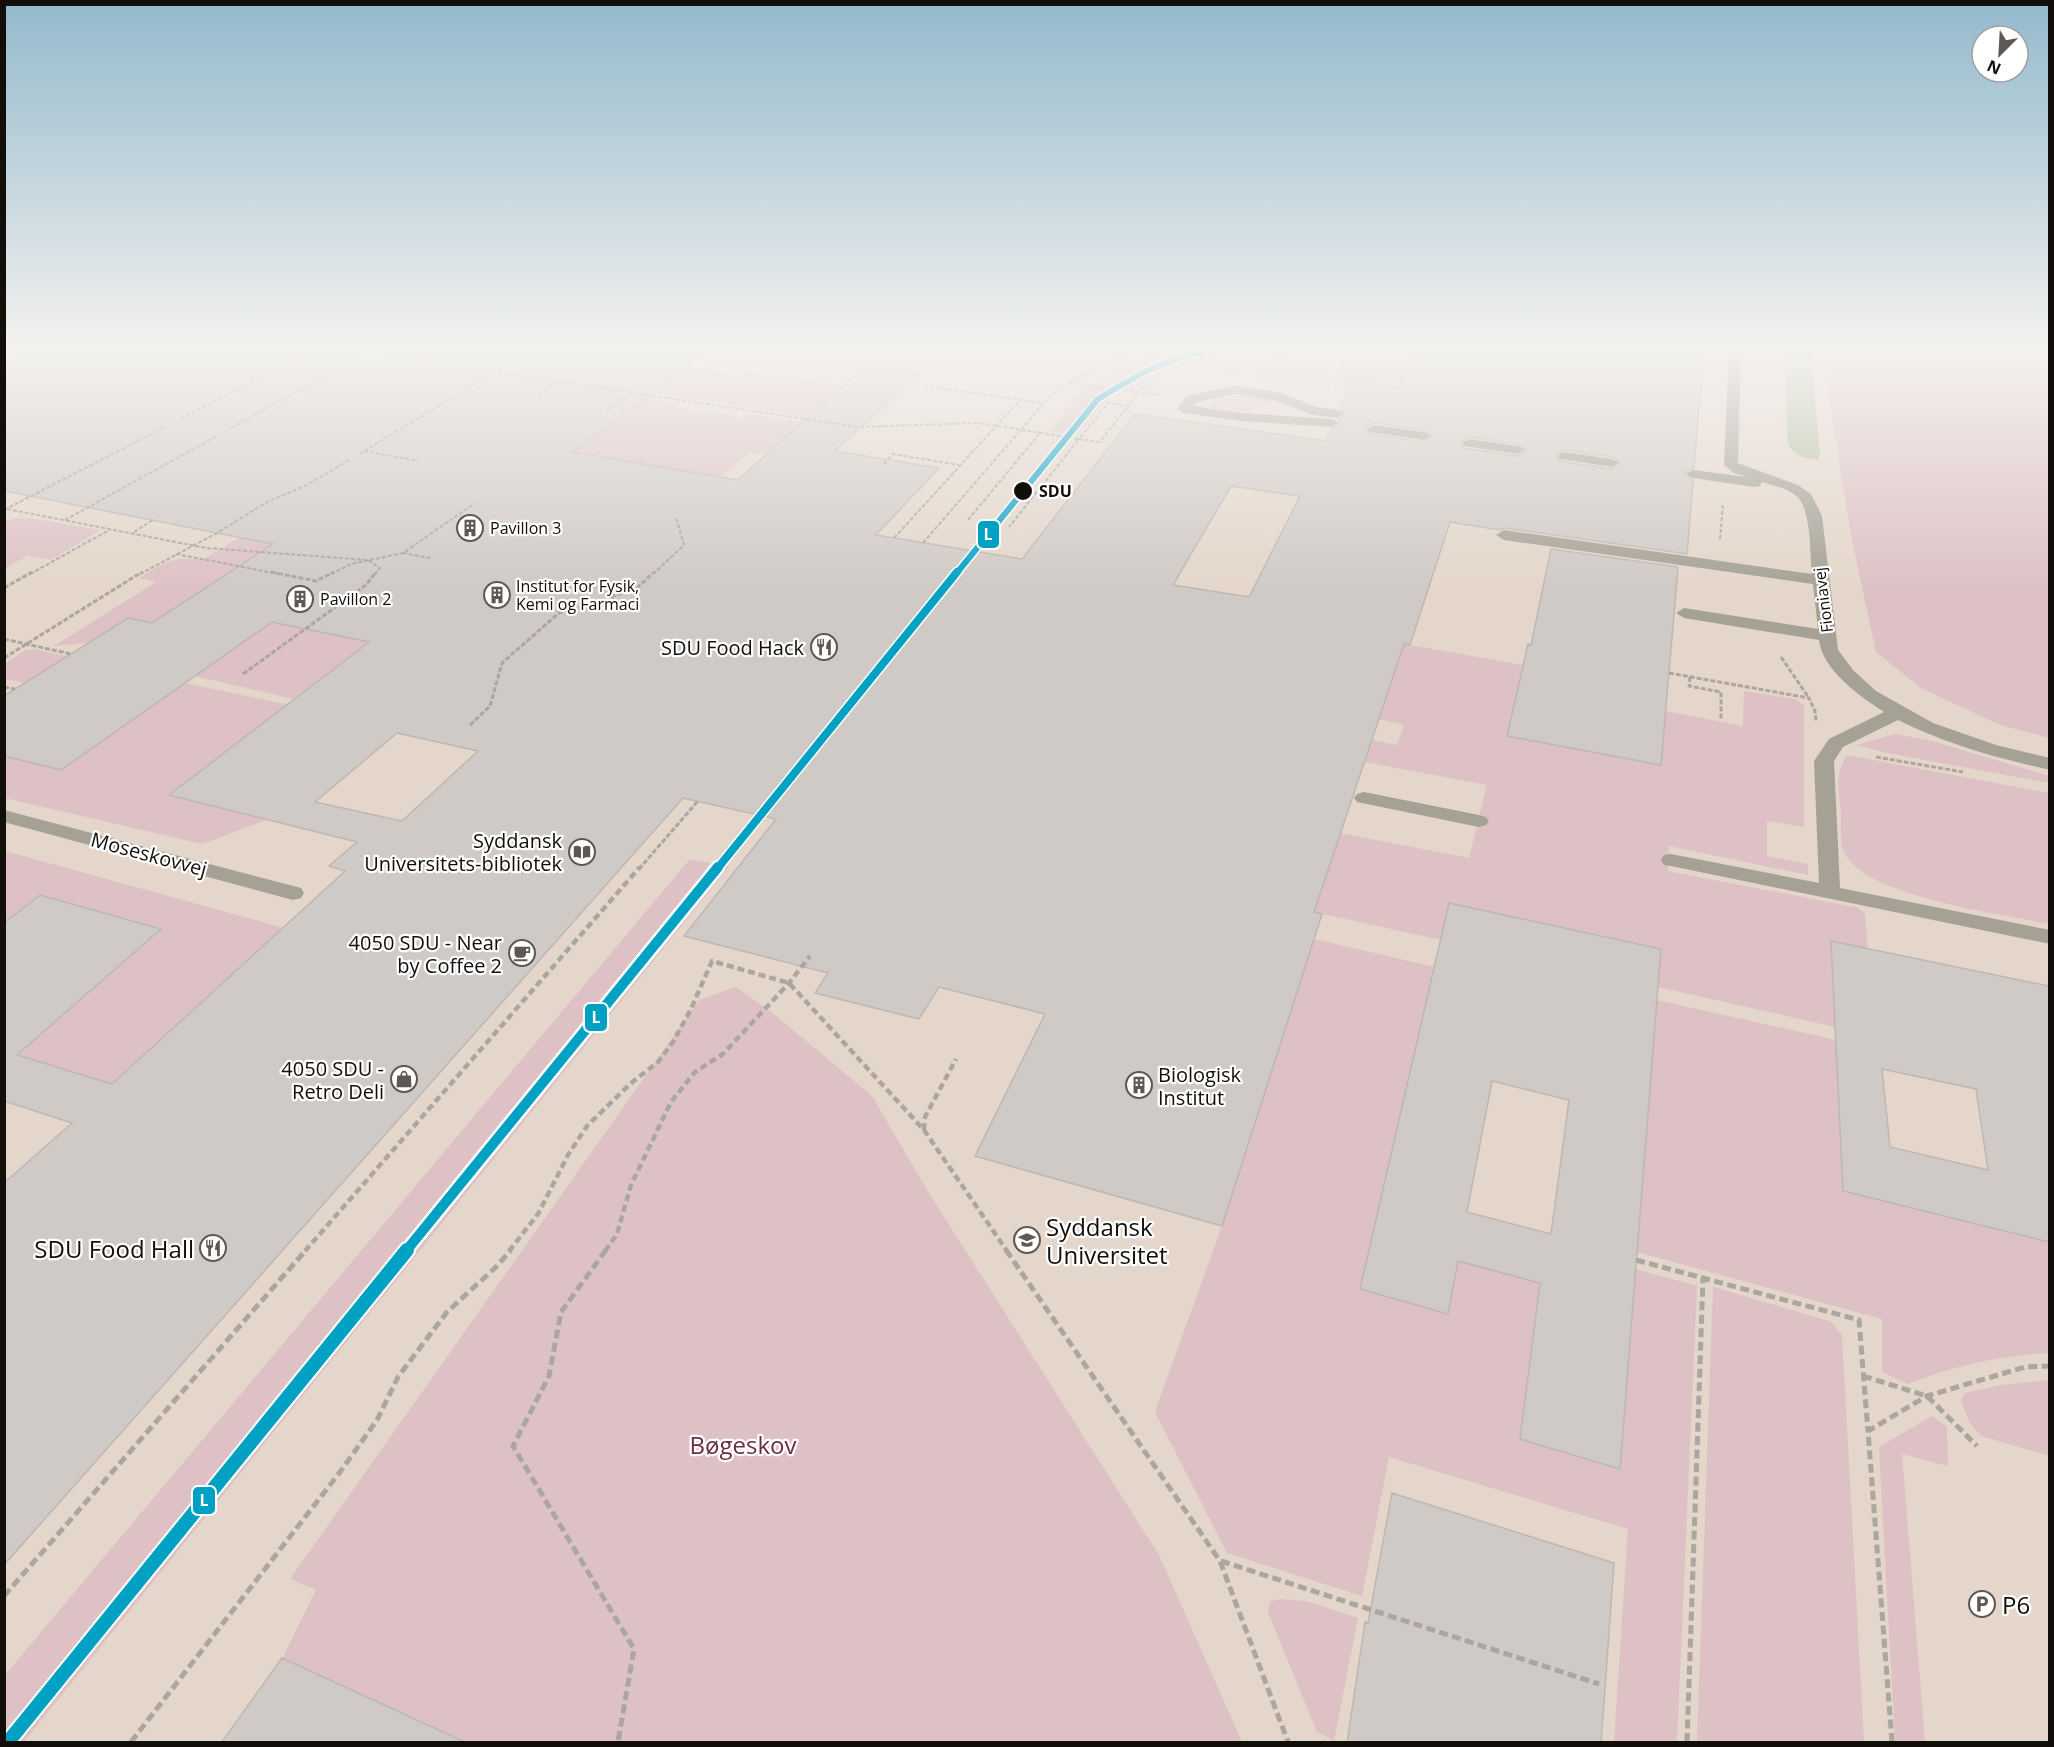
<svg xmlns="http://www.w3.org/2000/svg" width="2054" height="1747" viewBox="0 0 2054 1747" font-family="'Open Sans',sans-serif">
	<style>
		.built { fill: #e4d6ca }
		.green { fill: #ddc1c5 }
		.water { fill: #b5c0a2 }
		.building { fill: #d0cac6; stroke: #bdb7b4; stroke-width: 1.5; fill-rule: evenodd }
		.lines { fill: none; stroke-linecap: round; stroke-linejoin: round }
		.path-far3 { stroke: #aba69f; stroke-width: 2; stroke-dasharray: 4 2; stroke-linecap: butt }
		.path-far2 { stroke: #aba69f; stroke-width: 3; stroke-dasharray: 5 2; stroke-linecap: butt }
		.path-far1 { stroke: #aba69f; stroke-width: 4.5; stroke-dasharray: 7 4; stroke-linecap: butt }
		.path { stroke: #aba69f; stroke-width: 5; stroke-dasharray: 9 4.5; stroke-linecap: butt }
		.service { fill: #a5a195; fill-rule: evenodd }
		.tram-1-far3-casing { stroke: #fff; stroke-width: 9 }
		.tram-1-far2-casing { stroke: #fff; stroke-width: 11 }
		.tram-1-far1-casing { stroke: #fff; stroke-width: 15 }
		.tram-1-casing { stroke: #fff; stroke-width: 18 }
		.tram-1-far3 { stroke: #01a1c4; stroke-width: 6 }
		.tram-1-far2 { stroke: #01a1c4; stroke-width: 8 }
		.tram-1-far1 { stroke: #01a1c4; stroke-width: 10 }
		.tram-1 { stroke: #01a1c4; stroke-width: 14 }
		.stop-dot { fill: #120e0a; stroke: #fff; stroke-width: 2 }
		.labels { text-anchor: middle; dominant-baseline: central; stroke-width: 4.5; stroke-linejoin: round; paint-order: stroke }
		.far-stop-label { font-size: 16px; font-weight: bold; fill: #120e0a; stroke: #fff; text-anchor: start }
		.far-poi-label { font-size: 16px; fill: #120e0a; stroke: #fff; text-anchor: start }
		.far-street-label { font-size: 16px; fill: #120e0a; stroke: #fff }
		.poi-label { font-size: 20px; fill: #120e0a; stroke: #fff; text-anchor: end }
		.street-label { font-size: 20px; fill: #120e0a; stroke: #fff }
		.near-poi-label { font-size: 24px; fill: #120e0a; stroke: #fff; text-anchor: start }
		.near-park-label { font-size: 24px; fill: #6b2e44; stroke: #fff }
		.line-badge { stroke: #fff; stroke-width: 2 }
		.badge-label { font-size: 16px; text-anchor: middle; font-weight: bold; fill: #fff }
	</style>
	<rect width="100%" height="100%" fill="#e7e1db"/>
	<path class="built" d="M 5,346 L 1826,346 L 1830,404 L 1852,542 L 1876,652 L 2000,725 L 2049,738 L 2049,1742 L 5,1742 Z"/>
	<path class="green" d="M 1184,346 L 1309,346 L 1250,366 L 1239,375 L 1169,366 L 1152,390 L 1123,386 L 1115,391 L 1076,435 L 1049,431 C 1060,418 1070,404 1083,392 C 1111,367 1149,356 1184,346 Z
		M 1328,346 L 1350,346 L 1320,385 L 1252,376 L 1264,368 Z
		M 1363,346 L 1418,346 L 1399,388 L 1352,382 L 1349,389 L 1333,387 Z
		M 1826,346 L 2049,346 L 2049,738 L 2000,725 L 1921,688 L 1876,652 L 1852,542 L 1830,404 Z
		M 687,367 L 738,374 L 744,371 L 843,385 L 830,397 L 857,401 L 835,421 L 567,379 Z
		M 1247,395 L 1273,400 C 1265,412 1219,415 1209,406 L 1220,399 Z
		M 636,396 L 679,403 L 675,407 L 743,418 L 749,414 L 830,426 L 766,455 L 750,452 L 695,497 L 538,478 L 625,413 Z
		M 562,497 L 293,699 L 195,676 L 241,643 L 128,618 L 88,643 L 54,646 L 156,582 L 139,578 C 162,564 173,555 201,560 L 271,519 Z
		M 16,518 L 36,519 L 100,530 L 51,560 L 28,555 L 5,569 L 5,521 Z
		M 1404,644 L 1523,665 L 1666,711 L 1743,726 L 1744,691 L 1795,699 L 1804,706 L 1804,827 L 1767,821 L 1767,856 L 1808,864 L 1808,875 L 1669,846 L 1668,871 L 1859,908 L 1865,914 L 1868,949 L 1831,941 L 1835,1027 L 1658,987 L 1661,950 L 1441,940 L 1314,912 L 1340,833 L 1469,858 L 1487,785 L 1365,762 L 1372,740 L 1397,745 L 1404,725 L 1379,719 Z
		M 33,649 L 67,656 L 25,683 L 5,679 L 5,664 L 25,650 Z
		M 185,683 L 289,705 L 170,795 L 266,820 L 202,844 L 5,798 L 5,756 Z
		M 1896,734 L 1932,741 L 2049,776 L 2049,783 L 1882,752 L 1856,745 Z
		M 1847,755 L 2049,793 L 2049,924 C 2003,914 1867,897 1845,854 C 1839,843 1841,824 1841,813 C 1839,789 1834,776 1847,755 Z
		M 5,851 L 284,928 L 112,1084 L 17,1055 L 5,923 Z
		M 690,859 L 729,867 L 24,1742 L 5,1742 L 5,1675 Z
		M 1314,939 L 1435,967 L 1360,1288 L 1447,1313 L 1458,1261 L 1540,1283 L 1520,1439 L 1620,1469 L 1636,1269 L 1697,1286 L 1677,1742 L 1614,1742 L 1628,1529 L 1389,1457 L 1362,1596 L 1227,1553 L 1155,1412 L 1222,1226 Z
		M 736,987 L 775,1015 L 872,1096 L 930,1195 L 1159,1555 L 1242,1742 L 467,1742 L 282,1659 L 316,1590 L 290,1579 L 699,1000 Z
		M 1656,1000 L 1836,1040 L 1843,1191 L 2049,1242 L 2049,1353 C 1998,1356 1956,1365 1908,1384 L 1882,1372 L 1882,1319 L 1637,1252 Z
		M 1713,1287 L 1830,1321 L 1842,1335 L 1864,1742 L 1697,1742 Z
		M 2049,1380 L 2049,1456 L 1981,1436 L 1969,1422 L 1961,1401 L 1965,1393 L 2001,1385 Z
		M 1932,1416 L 1947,1427 L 1948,1466 L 1902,1454 L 1925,1742 L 1895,1742 L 1879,1447 Z
		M 1279,1599 L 1306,1601 L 1358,1618 L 1334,1741 L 1317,1732 L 1268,1612 L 1270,1602 Z"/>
	<path class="water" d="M 1784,346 L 1810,346 L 1820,455 L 1817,460 C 1804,458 1794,456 1788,444 Z"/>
	<path class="building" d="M 31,346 L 632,346 L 703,356 L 572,452 L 738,480 L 864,367 L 919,374 L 835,451 L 939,468 L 876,535 L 1022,559 L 1135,414 L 1326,441 L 1331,429 L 1340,425 L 1341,422 L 1338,420 L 1346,415 L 1340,409 L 1352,382 L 1399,388 L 1418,346 L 1704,346 L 1694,468 L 1684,473 L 1693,480 L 1687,554 L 1504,528 L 1500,530 L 1450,522 L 1410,645 L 1404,644 L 1314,912 L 1322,914 L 1222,1226 L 975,1156 L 1045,1014 L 939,987 L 919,1019 L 815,993 L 828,973 L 684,936 L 776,819 L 683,798 L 4,1565 L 4,1183 L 72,1123 L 4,1101 L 4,923 L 40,895 L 161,929 L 17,1055 L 112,1084 L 345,871 L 329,866 L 357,842 L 169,795 L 369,642 L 272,622 L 61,770 L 4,756 L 4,696 L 128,618 L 152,623 L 273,544 L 4,491 L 4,359 ZM 1374,423 L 1424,430 L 1433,437 L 1424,442 L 1369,434 L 1365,428 ZM 1469,437 L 1518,444 L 1527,451 L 1518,456 L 1464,448 L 1460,442 ZM 1565,450 L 1612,457 L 1621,464 L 1612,469 L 1560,461 L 1556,455 L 1560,451 ZM 1231,486 L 1300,496 L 1249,597 L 1173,585 ZM 397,733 L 478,751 L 402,821 L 315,802 Z
		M 1551,549 L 1678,567 L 1661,765 L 1507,736 L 1528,644 L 1531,645 Z
		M 1449,903 L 1661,949 L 1620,1469 L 1520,1439 L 1540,1283 L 1458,1261 L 1448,1314 L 1360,1289 ZM 1492,1081 L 1569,1100 L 1551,1234 L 1467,1212 Z
		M 1831,941 L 2049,986 L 2049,1242 L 1843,1191 ZM 1882,1069 L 1976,1089 L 1988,1170 L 1890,1147 Z
		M 1392,1493 L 1614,1563 L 1601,1743 L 1347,1743 L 1365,1622 L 1368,1623 Z
		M 282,1658 L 467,1743 L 221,1743 Z"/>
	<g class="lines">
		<path class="path-far3" d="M 326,346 L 858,427 L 979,423 L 1079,439 L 1009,527
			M 1493,346 L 1532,351
			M 1574,356 L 1630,363
			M 1260,366 L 1319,346
			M 1070,383 L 1161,395
			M 924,386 L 1044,403
			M 1328,388 L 1355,346
			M 533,398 L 557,382
			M 1128,406 L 1108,403 L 1079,439 L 1100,442 L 1139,392
			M 607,410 L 632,393
			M 181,419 L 319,346
			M 231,428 L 367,353
			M 364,451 L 419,461
			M 359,454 L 539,346
			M 884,464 L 893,454 L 959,465
			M 7,509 L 206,548 L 368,560 L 380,568 L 375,574
			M 4,510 L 165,427
			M 65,520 L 217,436
			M 968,520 L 1040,433
			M 134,532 L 153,520
			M 894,538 L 1021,399
			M 1720,539 L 1723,504
			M 923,543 L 1050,396 C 1083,371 1120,357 1159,346
			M 403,553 L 429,558 L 432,556
			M 176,554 L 279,574
			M 30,574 L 111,529
			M 140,574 L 217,533 L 267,502 L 307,485 L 349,460
			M 331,574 L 351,564 L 403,553 L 475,503
			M 653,574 L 684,545 L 676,517"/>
		<path class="path-far2" d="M 271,572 L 316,581 L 334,572
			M 4,588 L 32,572
			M 4,639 L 71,654
			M 1781,657 L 1809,698
			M 4,658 L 142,572
			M 1669,673 L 1809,698 L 1815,711 L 1816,722
			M 243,674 L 366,585 L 376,572
			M 1690,677 L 1689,686 L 1721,692 L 1721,720
			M 4,687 L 15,689
			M 470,725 L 490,706 L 502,663 L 559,613 L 607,602 L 615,595 L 635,590 L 654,572
			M 1876,757 L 1963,772
			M 639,869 L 698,801"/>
		<path class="path-far1" d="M 924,1130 L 925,1117 L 956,1059
			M 305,1251 L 640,867
			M 509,1251 L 538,1214 L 568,1155 L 587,1126 L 630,1084 L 658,1062 L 673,1042 L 691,1009 L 712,961 L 789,983 L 924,1130 L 1007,1251
			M 605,1251 L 617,1234 L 631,1185 L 671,1102 L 695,1072 L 723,1054 L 789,983 L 810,956"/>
		<path class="path" d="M 606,1250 L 561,1312 L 549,1376 L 513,1446 L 634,1649 L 618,1742
			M 1006,1250 L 1220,1561 L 1288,1742
			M 1636,1260 L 1859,1320 L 1868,1431
			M 1863,1376 L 1927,1396 L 1977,1446
			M 1221,1561 L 1599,1684
			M 4,1596 L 306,1250
			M 131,1742 L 340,1472 L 377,1420 L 398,1377 L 447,1312 L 496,1267 L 511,1250
			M 1687,1742 L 1703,1278
			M 1892,1742 L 1868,1431 L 1927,1396 L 2025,1367 L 2050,1366"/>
		<path class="service" d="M 10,346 L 27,346 L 4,357 L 4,348 Z
			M 1729,346 L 1741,346 L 1738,463 L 1798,485 L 1811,494 L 1822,516 L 1838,650 L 1853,670 L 1876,691 L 1933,723 L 1996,745 L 2050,758 L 2050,770 C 1997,758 1946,744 1898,720 L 1843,747 L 1834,761 L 1840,888 L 2050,930 L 2050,944 L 1671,866 L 1664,865 L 1661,860 L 1664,855 L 1671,854 L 1819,883 L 1814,761 L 1829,739 L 1884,712 C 1861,697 1822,670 1819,640 L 1684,618 L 1676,613 L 1684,608 L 1818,629 L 1813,584 L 1504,540 L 1496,535 L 1504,530 L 1812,574 C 1810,554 1811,516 1800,500 C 1792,489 1774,486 1762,482 L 1760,486 L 1755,487 L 1693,478 L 1686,474 L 1693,470 L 1747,477 L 1734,473 L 1724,465 Z
			M 1235,386 L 1282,393 L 1316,407 L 1337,410 L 1344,414 L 1337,418 L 1313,415 L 1274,400 L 1235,394 L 1197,402 L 1193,406 L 1241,413 L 1332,419 L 1339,423 L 1332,427 L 1241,421 L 1184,413 L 1177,409 L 1187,396 Z
			M 1374,425 L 1424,432 L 1431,436 L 1424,440 L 1369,432 L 1367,429 Z
			M 1469,439 L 1518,446 L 1525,450 L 1518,454 L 1464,446 L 1462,443 Z
			M 1565,452 L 1612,459 L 1619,463 L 1612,467 L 1560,459 L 1558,456 L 1560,453 Z
			M 1364,792 L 1479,815 L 1486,817 L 1489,821 L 1486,825 L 1479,827 L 1357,802 L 1354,798 L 1357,794 Z
			M 4,810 L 301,888 L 304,893 L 301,898 L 293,900 L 4,822 Z"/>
		<defs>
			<path id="tram-1-far3" d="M 956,574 L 1098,399 L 1142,373 L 1173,360 L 1223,346"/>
			<path id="tram-1-far2" d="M 717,869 L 957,572"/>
			<path id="tram-1-far1" d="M 406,1251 L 718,867"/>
			<path id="tram-1" d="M 8,1742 L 407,1250"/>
		</defs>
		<use href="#tram-1-far3" class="tram-1-far3-casing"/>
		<use href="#tram-1-far2" class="tram-1-far2-casing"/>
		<use href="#tram-1-far1" class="tram-1-far1-casing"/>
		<use href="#tram-1" class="tram-1-casing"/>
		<use href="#tram-1-far3" class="tram-1-far3"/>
		<use href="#tram-1-far2" class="tram-1-far2"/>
		<use href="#tram-1-far1" class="tram-1-far1"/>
		<use href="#tram-1" class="tram-1"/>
	</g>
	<linearGradient id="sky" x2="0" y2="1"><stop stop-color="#93b9cc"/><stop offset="0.59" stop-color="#f4f2ef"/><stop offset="1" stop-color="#f4f2ef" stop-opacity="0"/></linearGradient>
	<rect width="2054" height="590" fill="url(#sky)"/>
	<defs>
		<symbol id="building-ring" viewBox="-11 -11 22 22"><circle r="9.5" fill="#fff" stroke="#5d5853" stroke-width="1.5"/><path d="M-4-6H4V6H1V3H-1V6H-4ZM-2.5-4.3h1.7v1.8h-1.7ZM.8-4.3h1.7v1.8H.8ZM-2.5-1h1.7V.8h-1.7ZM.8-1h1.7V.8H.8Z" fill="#5d5853"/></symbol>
		<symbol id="restaurant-ring" viewBox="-11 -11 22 22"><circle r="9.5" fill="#fff" stroke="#5d5853" stroke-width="1.5"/><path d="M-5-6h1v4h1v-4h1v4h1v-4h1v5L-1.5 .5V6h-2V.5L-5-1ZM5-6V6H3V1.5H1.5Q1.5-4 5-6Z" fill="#5d5853"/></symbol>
		<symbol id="library-ring" viewBox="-11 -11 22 22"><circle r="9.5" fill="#fff" stroke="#5d5853" stroke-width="1.5"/><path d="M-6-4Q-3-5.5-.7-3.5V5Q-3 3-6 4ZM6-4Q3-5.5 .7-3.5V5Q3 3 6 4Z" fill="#5d5853"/></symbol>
		<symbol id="cafe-ring" viewBox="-11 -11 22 22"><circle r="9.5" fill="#fff" stroke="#5d5853" stroke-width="1.5"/><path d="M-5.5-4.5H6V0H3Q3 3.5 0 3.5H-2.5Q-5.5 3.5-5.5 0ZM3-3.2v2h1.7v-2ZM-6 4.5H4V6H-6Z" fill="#5d5853"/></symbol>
		<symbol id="shop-ring" viewBox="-11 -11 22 22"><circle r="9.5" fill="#fff" stroke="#5d5853" stroke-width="1.5"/><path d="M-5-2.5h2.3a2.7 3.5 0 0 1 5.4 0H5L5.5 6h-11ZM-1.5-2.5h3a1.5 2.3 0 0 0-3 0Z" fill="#5d5853"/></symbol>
		<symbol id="university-ring" viewBox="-11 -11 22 22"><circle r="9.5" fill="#fff" stroke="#5d5853" stroke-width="1.5"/><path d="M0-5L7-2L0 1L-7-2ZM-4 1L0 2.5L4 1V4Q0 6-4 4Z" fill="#5d5853"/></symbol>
		<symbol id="parking-ring" viewBox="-11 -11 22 22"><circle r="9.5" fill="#fff" stroke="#5d5853" stroke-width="1.5"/><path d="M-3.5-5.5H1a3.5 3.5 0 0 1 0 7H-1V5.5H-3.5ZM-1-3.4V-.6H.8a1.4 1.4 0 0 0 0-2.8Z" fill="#5d5853"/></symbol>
	</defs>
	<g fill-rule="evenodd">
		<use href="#building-ring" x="455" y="513" width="30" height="30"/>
		<use href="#building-ring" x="482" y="580" width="30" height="30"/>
		<use href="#building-ring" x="285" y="584" width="30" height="30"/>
		<use href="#restaurant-ring" x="809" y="632" width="30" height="30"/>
		<use href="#library-ring" x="567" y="837" width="30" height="30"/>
		<use href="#cafe-ring" x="507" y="938" width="30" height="30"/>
		<use href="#shop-ring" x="389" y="1064" width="30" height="30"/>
		<use href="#building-ring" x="1124" y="1070" width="30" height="30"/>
		<use href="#university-ring" x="1012" y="1225" width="30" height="30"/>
		<use href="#restaurant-ring" x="198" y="1233" width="30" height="30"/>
		<use href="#parking-ring" x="1967" y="1589" width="30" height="30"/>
	</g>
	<circle class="stop-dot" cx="1023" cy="491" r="10"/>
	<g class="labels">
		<g class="far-stop-label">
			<text x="1039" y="491">SDU</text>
		</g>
		<g class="far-poi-label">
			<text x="490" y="528">Pavillon 3</text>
			<text x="516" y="586">Institut for Fysik,<tspan x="516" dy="18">Kemi og Farmaci</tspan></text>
			<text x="320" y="599">Pavillon 2</text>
		</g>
		<g class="far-street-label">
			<text transform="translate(1823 600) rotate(-97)">Fioniavej</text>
		</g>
		<g class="poi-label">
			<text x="804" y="647">SDU Food Hack</text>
			<text x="562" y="840">Syddansk<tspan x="562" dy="23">Universitets-bibliotek</tspan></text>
			<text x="502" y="942">4050 SDU - Near<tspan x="502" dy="23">by Coffee 2</tspan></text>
			<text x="384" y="1068">4050 SDU -<tspan x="384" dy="23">Retro Deli</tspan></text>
			<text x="1158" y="1074" text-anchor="start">Biologisk<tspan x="1158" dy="23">Institut</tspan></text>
		</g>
		<g class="street-label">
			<text transform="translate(149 854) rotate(15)">Moseskovvej</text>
		</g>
		<g class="near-poi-label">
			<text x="1046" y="1226">Syddansk<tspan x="1046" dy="28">Universitet</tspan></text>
			<text x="194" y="1248" text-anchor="end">SDU Food Hall</text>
			<text x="2002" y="1604">P6</text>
		</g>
		<g class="near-park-label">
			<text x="743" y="1444">Bøgeskov</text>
		</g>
	</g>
	<g class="line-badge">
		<rect x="977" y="520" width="23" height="29" rx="6" fill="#01a1c4"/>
		<rect x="584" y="1003" width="24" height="29" rx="6" fill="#01a1c4"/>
		<rect x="192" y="1486" width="24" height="29" rx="6" fill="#01a1c4"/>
	</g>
	<g class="badge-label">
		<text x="988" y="540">L</text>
		<text x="596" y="1023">L</text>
		<text x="204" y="1506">L</text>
	</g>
	<rect width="2054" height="1747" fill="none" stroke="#120e0a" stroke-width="12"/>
	<g transform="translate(2000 54) rotate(204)"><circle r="28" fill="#ffffff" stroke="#a09f9d" stroke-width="1.5"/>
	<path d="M0-4.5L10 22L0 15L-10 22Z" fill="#5d5853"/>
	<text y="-9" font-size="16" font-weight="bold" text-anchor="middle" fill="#120e0a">N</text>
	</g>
</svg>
